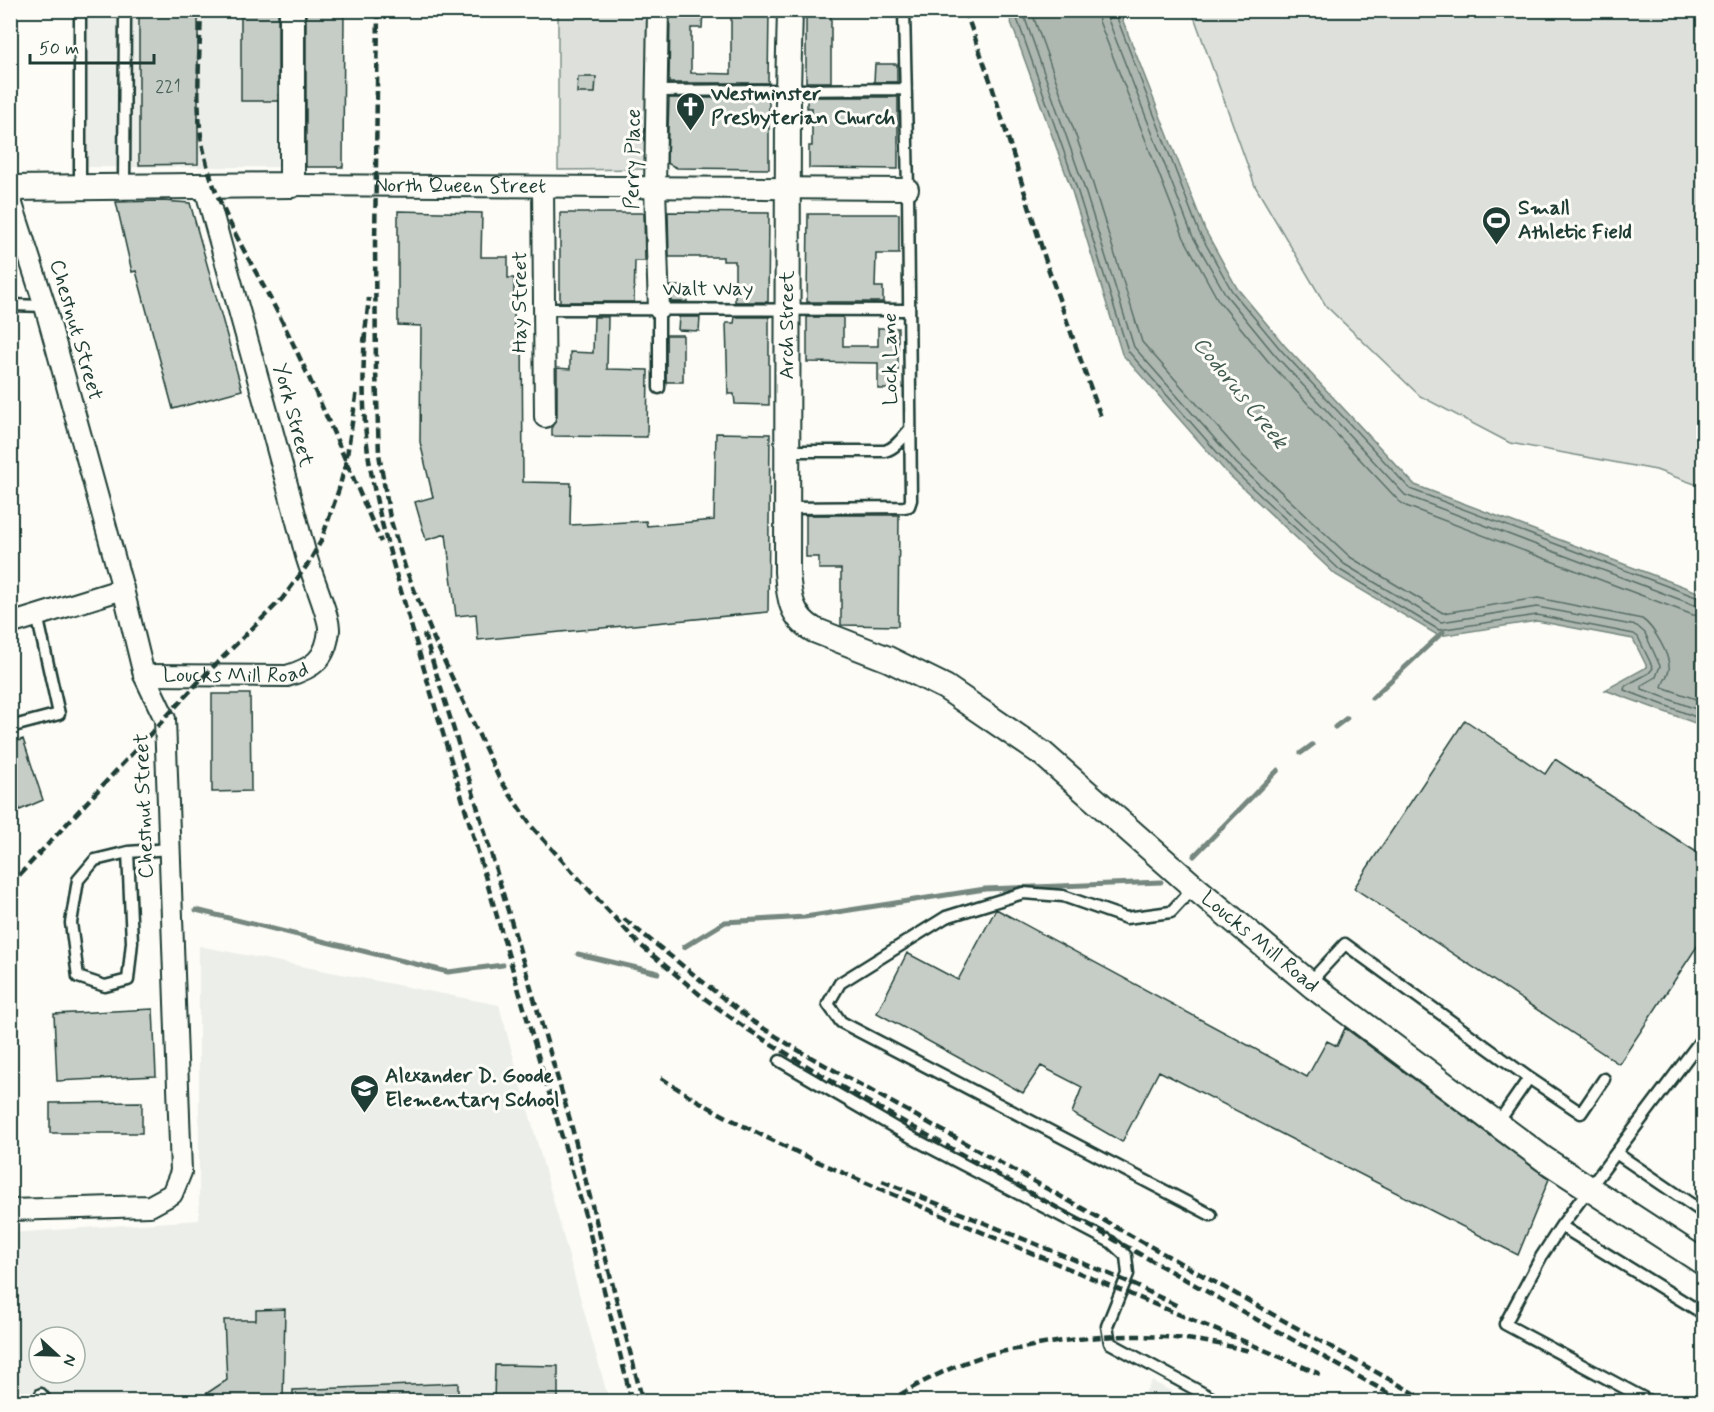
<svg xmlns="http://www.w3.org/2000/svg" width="1714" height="1412" viewBox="0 0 1714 1412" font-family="Mynerve,sans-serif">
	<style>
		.built { fill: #eceee9; fill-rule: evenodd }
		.green { fill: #dde0db; stroke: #7e8e88; stroke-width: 1.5 }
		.water { fill: #aeb8b1; stroke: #75877f; stroke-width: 1.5 }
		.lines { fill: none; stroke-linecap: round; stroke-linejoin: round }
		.shore { stroke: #586e66; stroke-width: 1.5 }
		.stream { stroke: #75877f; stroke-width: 5 }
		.building { fill: #c6cdc7; stroke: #1f3d34; stroke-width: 1.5 }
		.service-casing { stroke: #1f3d34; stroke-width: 15 }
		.minor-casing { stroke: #1f3d34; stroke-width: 24 }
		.tertiary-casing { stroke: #1f3d34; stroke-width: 28 }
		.service { stroke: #fdfcf7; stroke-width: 10 }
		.minor { stroke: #fdfcf7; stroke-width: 20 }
		.tertiary { stroke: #fdfcf7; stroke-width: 24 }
		.rail { stroke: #1f3d34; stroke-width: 4.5; stroke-dasharray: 9 4.5; stroke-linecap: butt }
		.labels { text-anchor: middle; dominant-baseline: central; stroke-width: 6; stroke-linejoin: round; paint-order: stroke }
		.number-label { font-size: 18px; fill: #496159 }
		.poi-label { font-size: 21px; font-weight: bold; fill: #1f3d34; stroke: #fdfcf7; text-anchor: start }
		.street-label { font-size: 21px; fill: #1f3d34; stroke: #fdfcf7 }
		.water-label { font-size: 22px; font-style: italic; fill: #435c53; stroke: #fdfcf7 }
	</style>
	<rect width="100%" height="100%" fill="#fdfcf7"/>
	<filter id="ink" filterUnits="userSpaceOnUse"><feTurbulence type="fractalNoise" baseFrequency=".0167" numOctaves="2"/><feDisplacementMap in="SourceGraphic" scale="12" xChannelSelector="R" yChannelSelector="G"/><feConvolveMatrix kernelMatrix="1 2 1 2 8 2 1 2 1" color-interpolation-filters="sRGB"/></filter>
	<g filter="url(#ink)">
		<path class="built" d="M 88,11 L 282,11 L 281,167 L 88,167 Z
			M 199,946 L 499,1005 L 609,1401 L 11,1402 L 11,1233 L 199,1220 ZM 39,1337 L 75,1337 L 75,1373 L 39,1373 Z
			M 1152,1381 L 1189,1401 L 1140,1401 Z"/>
		<path class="green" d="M 558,11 L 648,11 L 649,169 L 558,170 Z
			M 1192,11 L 1703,11 L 1703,487 L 1656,470 L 1510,443 L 1420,396 L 1326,306 L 1255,186 Z"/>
		<path class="water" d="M 1007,11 L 1119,11 L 1205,230 L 1237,288 L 1285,346 L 1415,485 L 1703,594 L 1703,726 L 1605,690 L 1647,667 L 1633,639 L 1537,621 L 1439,636 L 1336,575 L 1226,472 L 1122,354 L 1071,188 Z"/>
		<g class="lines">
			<path class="shore" d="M 1014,10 L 1076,186 L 1128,351 L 1231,468 L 1340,570 L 1439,630 L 1537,615 L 1634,634 L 1638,637 L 1653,668 L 1649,673 L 1625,686 L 1624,690 L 1704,720
				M 1022,10 L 1083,184 L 1134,347 L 1236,463 L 1344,564 L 1441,622 L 1537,607 L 1637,626 L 1645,633 L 1660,666 L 1656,677 L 1642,685 L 1642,689 L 1704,712
				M 1031,10 L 1092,181 L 1142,342 L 1243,456 L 1350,557 L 1443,613 L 1538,598 L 1642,619 C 1653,626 1671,656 1669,670 C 1668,676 1663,681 1662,687 L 1704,702
				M 1097,10 L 1099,21 L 1184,238 L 1218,300 L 1268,361 L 1399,501 L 1406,506 L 1693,615 L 1704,616
				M 1106,10 L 1107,17 L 1192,235 L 1226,295 L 1275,355 L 1405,495 L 1697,606 L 1704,607
				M 1114,10 L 1199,232 L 1232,291 L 1281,350 L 1410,489 L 1704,600"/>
			<path class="stream" d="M 1372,698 L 1443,632
				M 1335,727 L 1347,718
				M 1301,753 L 1312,745
				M 1194,856 L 1278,770
				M 196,910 L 448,972 L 503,965
				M 684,947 L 725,922 L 805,917 L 985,889 L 1161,882
				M 578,954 L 658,973"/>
		</g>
		<path class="building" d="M 139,10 L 198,10 L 198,164 L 139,165 Z
			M 241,10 L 278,10 L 278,101 L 241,101 Z
			M 306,10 L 344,10 L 343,167 L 306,167 Z
			M 670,10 L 703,10 L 702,28 L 691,28 L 691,73 L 731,74 L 731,10 L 769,10 L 768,83 L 669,83 Z
			M 806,10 L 831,10 L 831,82 L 806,82 Z
			M 875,64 L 897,64 L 897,82 L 874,82 Z
			M 578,77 L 596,77 L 595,93 L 577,93 Z
			M 807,97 L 898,97 L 898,169 L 809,168 L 809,146 L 812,146 L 812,108 L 807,108 Z
			M 669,98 L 769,98 L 769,169 L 677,168 L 667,163 Z
			M 163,201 L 190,203 L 242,390 L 173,409 L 136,271 L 132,272 L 116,202 Z
			M 398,211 L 482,213 L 481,257 L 508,257 L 508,278 L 514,278 L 514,325 L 522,325 L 523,482 L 571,483 L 570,525 L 646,521 L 647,526 L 714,520 L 716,433 L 770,434 L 768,612 L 478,640 L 476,614 L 456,616 L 446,534 L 426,540 L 415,502 L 433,497 L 420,442 L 421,326 L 398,325 Z
			M 668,212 L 769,213 L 768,302 L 735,302 L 735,261 L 723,261 L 723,257 L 669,257 Z
			M 560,213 L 644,213 L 645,261 L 635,261 L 634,302 L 560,302 Z
			M 808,214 L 899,214 L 899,254 L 876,254 L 875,287 L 883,287 L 883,302 L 807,302 Z
			M 670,286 L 687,286 L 687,302 L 671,302 Z
			M 594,317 L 608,317 L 607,369 L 648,370 L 647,437 L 552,436 L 552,426 L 557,417 L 557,368 L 570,369 L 570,352 L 593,353 Z
			M 679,317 L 700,317 L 699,331 L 678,330 Z
			M 735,317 L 769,317 L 769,405 L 735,404 L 734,394 L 728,394 L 726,323 L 734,323 Z
			M 807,317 L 843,317 L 843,346 L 878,346 L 878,328 L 898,328 L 898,389 L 878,389 L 878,363 L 807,362 Z
			M 666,335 L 683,335 L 683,382 L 666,382 Z
			M 806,515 L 899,515 L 898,626 L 841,625 L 841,569 L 819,569 L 819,557 L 806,557 Z
			M 212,694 L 250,694 L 251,791 L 212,792 Z
			M 1465,720 L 1545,774 L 1555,759 L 1704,857 L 1704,936 L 1619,1064 L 1354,888 Z
			M 23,739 L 43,800 L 20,810 L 10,789 L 10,744 Z
			M 996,909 L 1307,1077 L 1327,1041 L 1337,1046 L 1345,1028 L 1549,1179 L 1518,1255 L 1159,1071 L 1122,1142 L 1072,1113 L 1082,1087 L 1041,1066 L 1023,1093 L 877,1013 L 907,953 L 958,980 Z
			M 153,1009 L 156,1076 L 57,1081 L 54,1014 Z
			M 142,1102 L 142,1133 L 50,1133 L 50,1103 Z
			M 285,1309 L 283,1401 L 195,1401 L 227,1380 L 224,1320 L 256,1320 L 256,1310 Z
			M 495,1365 L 558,1366 L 558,1401 L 494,1401 Z
			M 458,1383 L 458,1401 L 293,1401 L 293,1390 Z"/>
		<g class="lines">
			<defs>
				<path id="service" d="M 658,91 L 905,89
					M 80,187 L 80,10
					M 124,187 L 125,10
					M 10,305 L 45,306
					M 544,309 L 909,310
					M 659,388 L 659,309
					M 787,451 L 885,451 C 896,448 903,437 910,429
					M 787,508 L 904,507 L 909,506 L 911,500 L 908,189 L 904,10
					M 10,727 L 59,714 L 37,615
					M 128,852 L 132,942 L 128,980 L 105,986 L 78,977 L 71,923 L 78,880 L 95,860 L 128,852 L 170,849
					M 1194,887 L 1171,912 L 1126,918 L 1063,896 L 1023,893 L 946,917 L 840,983 L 828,1004 L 841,1022 L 1211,1215
					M 1309,983 L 1345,944 L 1529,1078 L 1497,1124
					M 780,1061 L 916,1140 L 1111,1242 L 1126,1256 L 1128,1274 L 1107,1326 L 1110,1343 L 1219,1402
					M 1529,1078 L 1581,1113 L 1604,1079
					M 1616,1153 L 1704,1213
					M 1561,1226 L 1704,1314
					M 41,1394 L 47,1402
					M 1651,1402 L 1505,1324 L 1541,1257 L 1561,1226 L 1704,1036"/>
				<g id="minor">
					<path d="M 658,10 L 655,188 L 659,309"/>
					<path id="s1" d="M 292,185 L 908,189"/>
					<path d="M 543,187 L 545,417"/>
					<path d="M 10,198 L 45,306 L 123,589 L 144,675 L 165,719 L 181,1172 L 172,1194 L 150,1206 L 10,1210"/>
					<path d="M 10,624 L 123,589"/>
					<path id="s2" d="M 144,675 L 287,676 C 313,668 326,660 329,630 C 330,617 309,569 305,552 C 273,430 238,308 205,187"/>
				</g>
				<g id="tertiary">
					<path id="s3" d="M 790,10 L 788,91 L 787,572 C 789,597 791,617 814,630 L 888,659 L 945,687 L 1043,754 L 1194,887 L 1314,987 L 1544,1159 L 1704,1263"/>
					<path d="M 10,188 L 292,185 L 292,10"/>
				</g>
			</defs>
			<use href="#service" class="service-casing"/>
			<use href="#minor" class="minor-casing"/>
			<use href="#tertiary" class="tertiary-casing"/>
			<use href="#service" class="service"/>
			<use href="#minor" class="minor"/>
			<use href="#tertiary" class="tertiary"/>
			<path class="rail" d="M 201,10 C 200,55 194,109 204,152 C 215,207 254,266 280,317 C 317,391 348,467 381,542
				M 378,10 L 375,244 L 376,371 L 379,454 L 390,518 L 405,567 L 434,639 L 499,778 L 532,827 L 589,890 L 638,943 L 704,998 L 747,1029 L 838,1085 L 1404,1402
				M 965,10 L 991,83 L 1048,268 L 1101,417
				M 365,334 C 362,382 363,430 372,477 C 378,512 388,546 398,581 L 586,1218 L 632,1402
				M 364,342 L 369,298
				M 424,634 L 467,772 L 570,1120 L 643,1402
				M 10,885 L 205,675 L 282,599 L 308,564 L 321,541 L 339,489 L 346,462 L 357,390
				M 624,919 L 752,1021 L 796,1049 L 1430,1402
				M 661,1078 C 742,1131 829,1167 918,1205 C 1023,1250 1128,1293 1233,1337
				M 882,1181 L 1126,1281 L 1180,1307
				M 1227,1334 L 1320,1374
				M 888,1402 C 919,1383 951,1366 987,1355 C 998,1352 1011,1350 1023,1348 C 1098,1332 1174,1331 1249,1351"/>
		</g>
	</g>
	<defs>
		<symbol id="church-pin" viewBox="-11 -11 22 30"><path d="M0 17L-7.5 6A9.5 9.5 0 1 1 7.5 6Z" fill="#1f3d34" stroke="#fdfcf7"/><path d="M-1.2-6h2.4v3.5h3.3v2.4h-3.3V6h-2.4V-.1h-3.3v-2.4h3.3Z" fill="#fff"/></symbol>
		<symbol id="stadium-pin" viewBox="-11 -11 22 30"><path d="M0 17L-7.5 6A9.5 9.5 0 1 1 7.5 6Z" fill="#1f3d34" stroke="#fdfcf7"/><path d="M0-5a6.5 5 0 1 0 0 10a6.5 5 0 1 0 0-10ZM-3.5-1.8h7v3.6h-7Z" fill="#fff"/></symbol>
		<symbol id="school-pin" viewBox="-11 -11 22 30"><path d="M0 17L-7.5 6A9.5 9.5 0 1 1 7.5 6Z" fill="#1f3d34" stroke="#fdfcf7"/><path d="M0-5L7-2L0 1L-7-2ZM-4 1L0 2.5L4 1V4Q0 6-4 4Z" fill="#fff"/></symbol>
	</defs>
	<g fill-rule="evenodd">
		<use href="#church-pin" x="674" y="90" width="33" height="45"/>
		<use href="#stadium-pin" x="1480" y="204" width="33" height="45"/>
		<use href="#school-pin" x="348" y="1072" width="33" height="45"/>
	</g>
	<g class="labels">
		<g class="number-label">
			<text x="168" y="87">221</text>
		</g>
		<g class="poi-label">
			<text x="711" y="94">Westminster<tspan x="711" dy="24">Presbyterian Church</tspan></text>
			<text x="1518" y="208">Small<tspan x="1518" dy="24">Athletic Field</tspan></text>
			<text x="385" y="1076">Alexander D. Goode<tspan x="385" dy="24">Elementary School</tspan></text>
		</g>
		<g class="street-label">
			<text transform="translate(633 159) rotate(-89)">Perry Place</text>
			<text stroke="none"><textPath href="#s1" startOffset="168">North Queen Street</textPath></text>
			<text x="708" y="289">Walt Way</text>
			<text transform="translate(520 302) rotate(-90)">Hay Street</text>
			<text transform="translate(787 325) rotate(-90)">Arch Street</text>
			<text transform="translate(76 330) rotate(74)">Chestnut Street</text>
			<text transform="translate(890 359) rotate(-90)">Lock Lane</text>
			<text transform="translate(293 415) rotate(75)">York Street</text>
			<text stroke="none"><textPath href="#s2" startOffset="92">Loucks Mill Road</textPath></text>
			<text transform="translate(144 806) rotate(-92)">Chestnut Street</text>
			<text stroke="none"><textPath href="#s3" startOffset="1178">Loucks Mill Road</textPath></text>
		</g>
		<g class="water-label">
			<text transform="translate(1240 393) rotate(51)">Codorus Creek</text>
		</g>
	</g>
	<rect width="1714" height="1412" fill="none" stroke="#fdfcf7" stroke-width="36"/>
	<rect x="18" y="18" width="1678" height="1376" fill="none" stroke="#1f3d34" stroke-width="2" filter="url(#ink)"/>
	<g transform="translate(57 1355) rotate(112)"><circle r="28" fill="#fdfcf7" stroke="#a4b0a9" stroke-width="1.5"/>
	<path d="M0-4.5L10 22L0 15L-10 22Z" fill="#1f3d34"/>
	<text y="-9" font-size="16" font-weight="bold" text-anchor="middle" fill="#1f3d34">N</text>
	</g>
	<path d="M30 54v9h124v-9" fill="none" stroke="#1f3d34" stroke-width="3"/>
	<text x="39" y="54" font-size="18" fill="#1f3d34" stroke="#fdfcf7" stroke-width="4.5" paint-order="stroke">50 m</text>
</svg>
